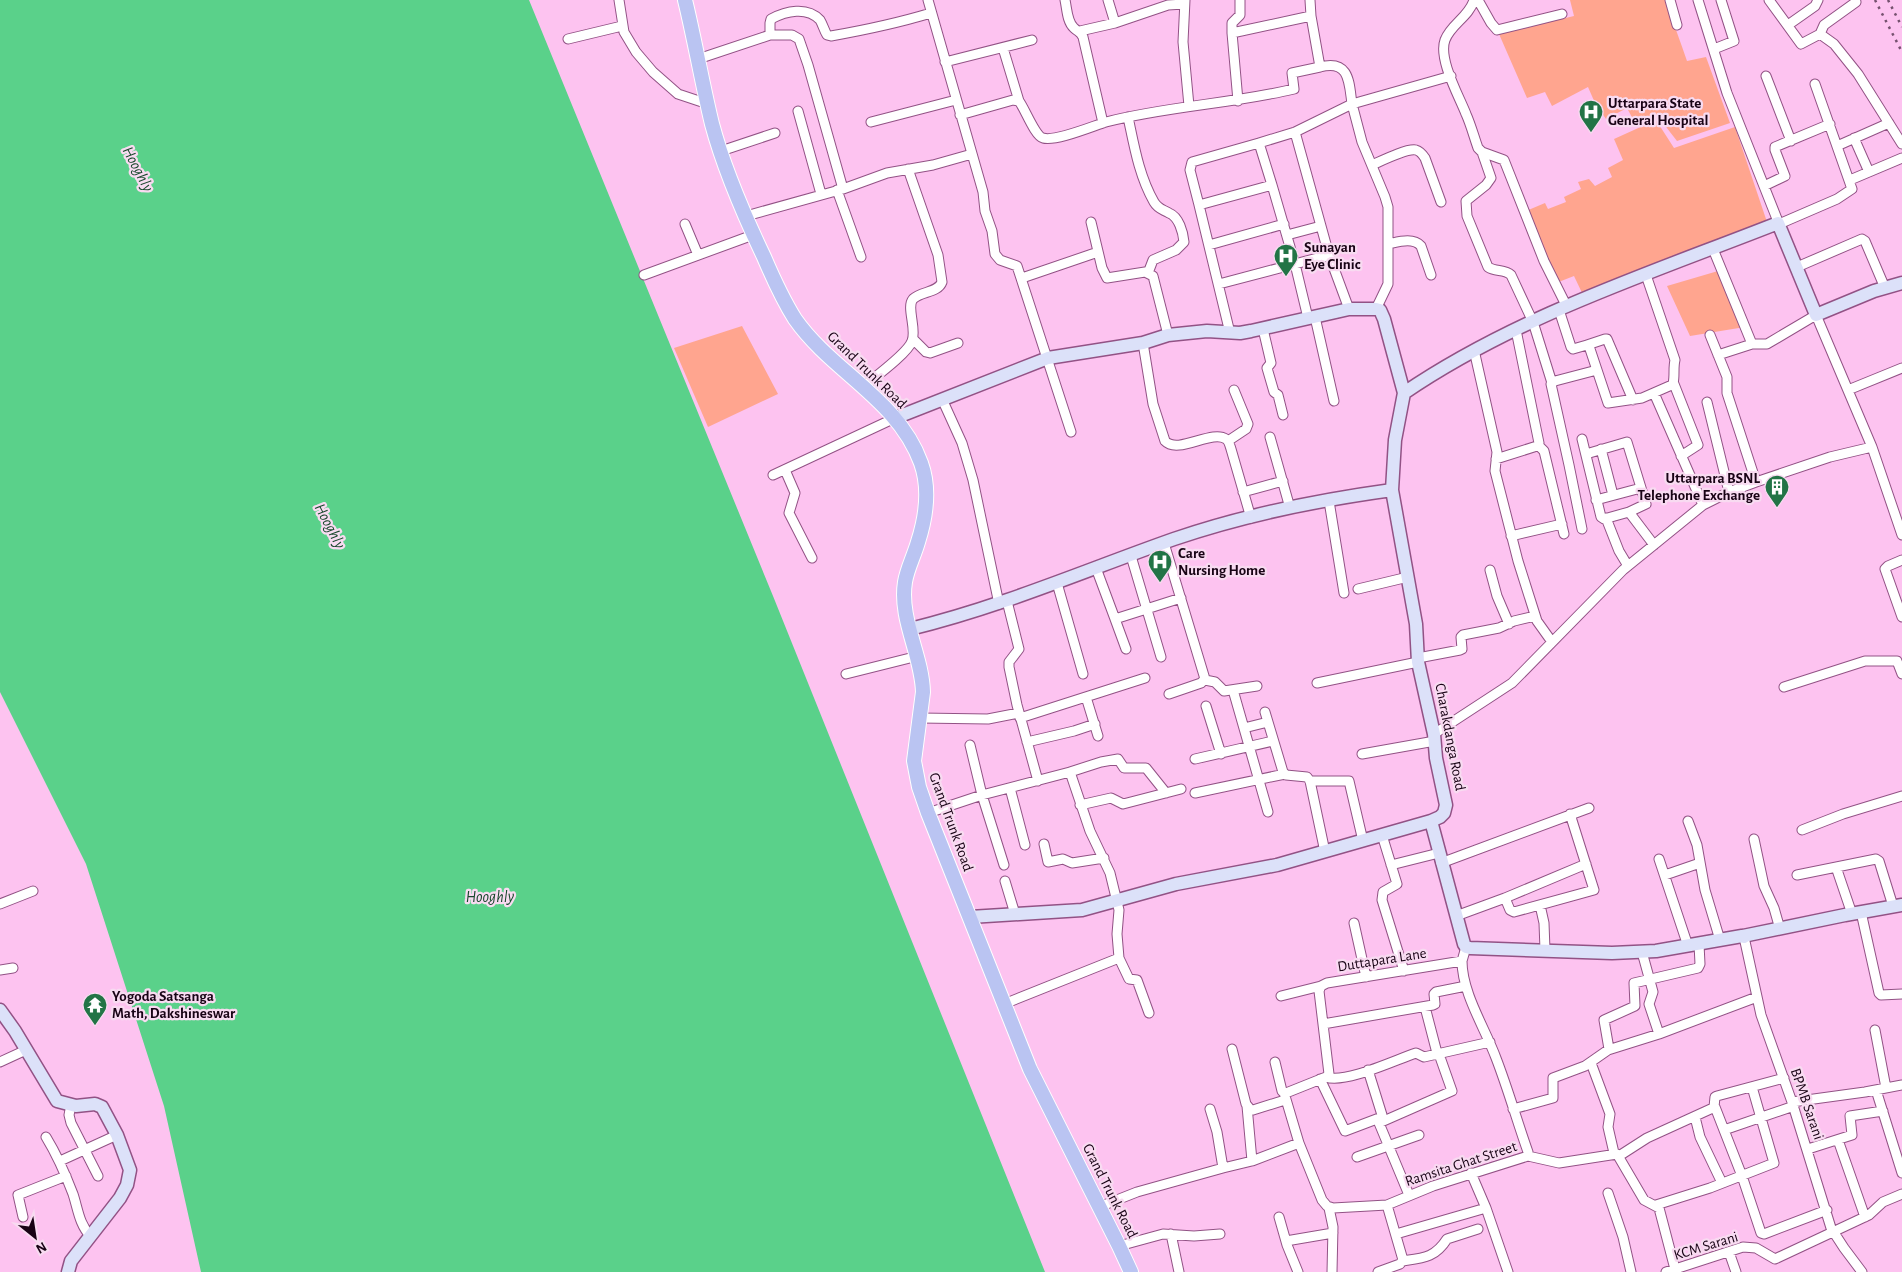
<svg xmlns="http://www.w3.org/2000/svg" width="1902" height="1272" viewBox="0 0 1902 1272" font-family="'Alegreya Sans',sans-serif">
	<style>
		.green { fill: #ffa58f }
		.water { fill: #5ad18a }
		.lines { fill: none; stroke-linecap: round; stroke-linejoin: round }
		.street-casing { stroke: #925285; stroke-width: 11 }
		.secondary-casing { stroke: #925285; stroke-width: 15 }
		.primary-casing { stroke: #fff; stroke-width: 16 }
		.street { stroke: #fff; stroke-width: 9 }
		.secondary { stroke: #dce1f9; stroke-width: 12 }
		.primary { stroke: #bac4f2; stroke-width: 14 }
		.rail { stroke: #75516e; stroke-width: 2.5; stroke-dasharray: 2.5 5; stroke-linecap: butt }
		.labels { text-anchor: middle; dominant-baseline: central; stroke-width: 4.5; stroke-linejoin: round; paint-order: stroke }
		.poi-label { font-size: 15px; font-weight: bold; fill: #180315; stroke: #f8dbf1; text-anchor: start }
		.street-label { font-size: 15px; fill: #180315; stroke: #f8dbf1 }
		.water-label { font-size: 16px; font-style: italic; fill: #17472b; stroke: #f8dbf1 }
	</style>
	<rect width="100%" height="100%" fill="#fdc3f0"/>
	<path class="green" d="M 1570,0 L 1667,0 C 1672,21 1680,40 1687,61 L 1706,57 L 1730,123 L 1677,141 L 1656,114 L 1635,123 L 1627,108 L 1606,119 L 1595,103 L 1588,87 L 1552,106 L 1545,92 L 1527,98 L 1499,34 L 1574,16 Z
		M 1656,120 L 1674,148 L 1735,127 L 1767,222 L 1584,297 L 1574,276 L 1556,283 L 1526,211 L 1545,203 L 1548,209 L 1566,202 L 1564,197 L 1581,189 L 1578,182 L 1589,179 L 1595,186 L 1612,177 L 1608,168 L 1623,160 L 1614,139 Z
		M 1718,271 L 1745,327 L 1690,336 L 1667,286 Z
		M 742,326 L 778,394 L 708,427 L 674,348 Z"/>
	<path class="water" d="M 0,0 L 529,0 L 773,596 L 1045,1272 L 201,1272 L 164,1106 L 86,864 L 0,692 Z"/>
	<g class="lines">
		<defs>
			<path id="street" d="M 619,0 L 624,32 L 636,52 L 653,72 L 678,94 L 708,104
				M 928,0 L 983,192 L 985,211 L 992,231 L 995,254 L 1000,260 L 1017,266 L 1071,432
				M 1065,0 C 1067,9 1067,22 1074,28 C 1078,32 1080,31 1083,37 L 1103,123
				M 1108,0 L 1115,23
				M 1185,0 L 1183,42 L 1189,106
				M 1474,0 C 1469,17 1451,24 1445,40 C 1438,59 1459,96 1466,114 C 1471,125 1474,137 1478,148 L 1482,152 L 1504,160 L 1544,261 L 1567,307
				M 1478,0 L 1491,23 L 1497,30 L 1562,14
				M 1670,0 L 1677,25
				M 1698,0 L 1727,93 L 1779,224 L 1837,199 L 1852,189 L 1815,84
				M 1769,0 L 1801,44 L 1820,34 L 1824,25 L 1856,2
				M 1788,25 L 1815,6 L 1818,0
				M 1080,31 L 1115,23 L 1168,5 L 1184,4
				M 1232,33 L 1232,23 L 1240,15 L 1240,0
				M 1820,34 L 1834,44 L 1858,74 L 1902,144
				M 770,35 L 792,35 L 799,39 L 808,65 L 843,189
				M 568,39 L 622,26
				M 1003,48 L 1019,101
				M 1714,49 L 1734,41 L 1721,0
				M 698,59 L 770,35 L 770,23 L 771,19 C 786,11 807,6 820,20 C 823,25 824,30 827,35 L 831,36 C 865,30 898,23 931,13
				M 945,62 L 1032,40
				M 1320,67 C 1350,59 1349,83 1352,104 L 1451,76
				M 1766,76 L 1791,141
				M 1238,101 L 1232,33 L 1311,16
				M 798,111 L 821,194
				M 960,115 L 1013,100 L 1019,101 C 1025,109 1035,136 1043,138 C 1055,142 1093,126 1106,122 C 1168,106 1231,104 1294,89 L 1292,73 L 1320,67 L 1311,16 L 1310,0
				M 1128,117 C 1134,145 1139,176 1154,202 C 1158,209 1162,209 1169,213 C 1179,217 1183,232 1184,242 L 1176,250 L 1153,260 L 1148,273
				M 871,122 L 956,100
				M 1295,132 L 1329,255 L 1349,309
				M 1854,138 L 1869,172
				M 1837,146 L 1889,123
				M 721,151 L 775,133
				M 1482,152 L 1491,178 L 1486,185 L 1466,201 L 1467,216 L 1488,267 C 1495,272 1505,269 1511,275 L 1533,322 L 1552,383
				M 1372,165 C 1381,161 1407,148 1416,150 C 1420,151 1423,155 1425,158 L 1441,202
				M 1850,180 L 1902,158
				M 1272,185 L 1295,264 L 1308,318
				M 1764,186 L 1785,176 L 1775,150 L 1775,147 L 1830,124
				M 837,190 L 861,257
				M 1199,205 L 1190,170 L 1192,162 L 1259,143
				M 746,216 L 843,189 L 887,173 L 933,165 L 972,154
				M 1091,222 L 1102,268 L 1107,278 L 1145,272 L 1153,276 L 1168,335
				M 685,224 L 698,255
				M 1287,235 L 1321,226
				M 1388,244 C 1398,242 1413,237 1421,246 L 1431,275
				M 1209,245 L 1284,224
				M 1713,249 L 1752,344 L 1767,344 L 1816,315 L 1872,447 L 1902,535
				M 1797,267 L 1862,239 L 1865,241 L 1885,288
				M 644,275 L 753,235
				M 1646,275 L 1675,360 C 1673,368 1675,375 1673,384
				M 1022,278 L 1098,252
				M 1219,284 L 1329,255
				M 1559,310 L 1571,347 L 1573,349 L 1587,345 L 1589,346 L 1608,403 L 1642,398 L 1674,384 L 1698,445 L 1681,456
				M 1315,317 L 1334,401
				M 1263,329 L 1271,363 L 1267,368 L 1274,392 L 1278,395 L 1283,415
				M 1230,333 L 1199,205 L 1272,185 L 1259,143 L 1295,132 L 1352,104 L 1362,142 L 1385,197 L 1388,207 L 1388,284 L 1376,309
				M 1710,335 L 1727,377 L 1727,393 L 1756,482
				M 913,339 L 926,352 L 930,353 L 958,343
				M 1143,343 L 1153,404 L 1165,441 C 1178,455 1212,429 1226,439 C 1229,441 1230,446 1231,449 L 1251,518
				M 1587,345 L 1605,339 L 1607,339 L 1633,400
				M 1474,350 L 1497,452 L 1495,471 L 1518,561 L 1537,621 L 1552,642
				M 1718,355 L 1752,344
				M 864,386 C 875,377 908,353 912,341 C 917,329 906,307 913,299 C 921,291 938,293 942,282 L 938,255 L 908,169
				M 1848,390 L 1902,368
				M 1654,393 L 1703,505
				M 942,399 L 962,443 L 973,480 L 999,604
				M 1707,402 L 1729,492
				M 1270,437 L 1290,508
				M 1582,439 L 1601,517 L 1604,519 L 1629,512 L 1654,545
				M 1228,441 L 1246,429 L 1248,424 L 1234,390
				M 1538,445 L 1544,451 L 1564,534
				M 1601,449 L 1613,495
				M 1586,454 L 1627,442 L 1646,504 L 1629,512
				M 1496,459 L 1537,446 L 1539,443 L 1516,330
				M 785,470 L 795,493 L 789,513 L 812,558
				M 773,475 L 895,418
				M 1243,492 L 1283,481
				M 1596,500 L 1641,488
				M 1329,501 L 1344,593
				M 1606,518 L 1619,551 L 1628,566
				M 1582,529 L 1569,465 L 1551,384 L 1555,381 L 1597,370
				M 1511,536 L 1562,524
				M 1164,543 L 1205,679 L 1201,683 L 1169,694
				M 1131,556 L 1161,657
				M 1902,560 L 1888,566 L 1885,569 L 1902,617
				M 1096,568 L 1115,619
				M 1490,570 L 1497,596 L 1509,624
				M 1057,583 L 1083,674
				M 1358,589 L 1408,577
				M 1007,601 L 1019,649 L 1009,662 L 1009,667 L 1017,705 L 1038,781
				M 1126,649 L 1115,619 L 1181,598
				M 1418,658 L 1460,650 L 1462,649 L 1461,637 L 1463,635 L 1499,628 L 1514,621 L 1535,616
				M 846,674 L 918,656
				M 1205,680 L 1215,682 L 1224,691 L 1257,686
				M 1317,683 L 1418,662
				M 1784,687 L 1865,661 L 1897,661 L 1902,674
				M 1233,690 L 1268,812
				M 1086,697 L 1098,736
				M 1206,706 L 1221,754
				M 1265,712 L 1283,772 L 1286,775 L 1307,777 L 1310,781 L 1325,852
				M 920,718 L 988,719 L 1019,713
				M 1020,718 L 1145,678
				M 1244,728 L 1268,722
				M 1434,734 L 1512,683 L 1623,570 L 1703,505 L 1729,492 L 1756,482 L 1830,457 L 1872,447
				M 1027,742 L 1074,731 L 1095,724
				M 970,745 L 982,795 L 1004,865
				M 1362,754 L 1435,741
				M 1195,759 L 1273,741
				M 1070,772 L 1101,762 L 1118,759 L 1124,768 L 1146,768 L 1166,793
				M 1310,781 L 1349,781 L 1363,841
				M 1010,788 L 1025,845
				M 1195,793 L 1285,774
				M 1080,805 L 1111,798 L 1123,804 L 1181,789
				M 928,813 L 982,795 L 1070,772 L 1090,831 L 1110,873 L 1119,910 L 1117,934 L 1119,958 L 1004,1004
				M 1688,821 L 1697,845 L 1705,890 L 1720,940
				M 1802,830 L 1843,814 L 1902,796
				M 1382,835 L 1397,884 L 1383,892 L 1382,900 L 1404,971
				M 1754,839 L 1764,886 L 1774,908 L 1780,929
				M 1044,844 L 1048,862 L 1063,859 L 1072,863 L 1104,858
				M 1659,859 L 1688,946
				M 1441,863 L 1589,808
				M 1391,865 L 1439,853
				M 1836,867 L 1852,914
				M 1665,875 L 1700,863
				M 1797,875 L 1876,859 L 1879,861 L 1893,906
				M 1005,881 L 1015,914
				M 1505,898 L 1586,864
				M 0,904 L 33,891
				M 1540,905 L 1544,923 L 1545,950
				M 1861,912 L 1879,993 L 1881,995 L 1902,994
				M 1456,916 L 1505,898 L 1510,910 L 1514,912 L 1594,890 L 1570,814
				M 1354,923 L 1366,977
				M 1744,937 L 1761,1015 L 1792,1102 L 1831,1228 L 1844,1248 L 1862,1272
				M 1642,952 L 1653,992 L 1649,1004 L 1659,1034
				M 1119,958 L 1129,979 L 1137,980 L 1149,1013
				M 0,970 L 13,968
				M 1281,996 L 1321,986
				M 1323,1024 L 1433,1005 L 1435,1004 L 1434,994 L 1436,992 L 1466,986
				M 1875,1030 L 1886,1088
				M 1232,1049 L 1246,1104 L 1250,1109 L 1253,1110 L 1285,1100
				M 1609,1049 L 1604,1020 L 1635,1006 L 1634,983 L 1698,968 L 1700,964 L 1699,944
				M 0,1062 L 26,1050
				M 1275,1062 L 1282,1091 L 1285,1094
				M 1591,1063 L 1610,1114 L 1608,1127 L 1614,1153
				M 1368,1070 L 1382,1115 L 1379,1123 L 1409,1195
				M 1326,1077 C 1345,1084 1395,1060 1416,1053 L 1424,1057 L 1490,1042
				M 1320,1079 L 1345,1131 L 1382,1117
				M 1876,1090 L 1902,1173
				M 1792,1102 L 1865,1092 L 1902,1085
				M 71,1105 L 69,1115 L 71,1123 L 98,1176
				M 1247,1106 L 1252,1161
				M 1714,1107 L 1715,1097 L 1717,1096 L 1784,1078
				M 1513,1109 L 1553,1098 L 1553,1078 L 1585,1066 L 1608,1050 L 1659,1034 L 1757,997
				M 1695,1117 L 1700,1137 L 1722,1183
				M 1379,1123 L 1452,1091 L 1440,1057 L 1437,1053 L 1425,1007
				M 1724,1130 L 1794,1106
				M 46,1137 C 57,1155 65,1173 73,1194 C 78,1209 79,1224 91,1237
				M 1838,1140 L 1865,1217
				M 1299,1143 L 1322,1200 L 1327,1206 L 1333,1208 L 1387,1205 L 1433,1186 L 1528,1156 L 1528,1152 C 1517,1121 1508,1089 1496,1058 C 1485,1028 1462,993 1462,961
				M 1808,1149 L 1852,1135 L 1850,1116 L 1883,1111
				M 1528,1156 L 1559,1163 L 1617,1154 L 1644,1200 L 1659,1208 L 1675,1269
				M 1619,1156 L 1647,1138 L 1715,1107 L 1742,1176 L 1761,1233 L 1764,1234 L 1827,1210
				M 1357,1157 L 1419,1135
				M 60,1161 L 117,1135
				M 1223,1168 L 1252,1161 L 1299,1143 L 1285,1096 L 1286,1093 L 1326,1077 L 1329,1074 L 1319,991 L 1321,986 L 1327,983 L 1462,961 L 1466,947
				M 1471,1173 L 1486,1208 L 1508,1272
				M 1608,1193 L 1623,1237 L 1631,1272
				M 1656,1205 L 1710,1188 L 1774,1163 L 1752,1087
				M 1099,1207 L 1137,1192 L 1223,1168 L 1217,1132 L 1210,1109
				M 1329,1208 L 1333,1227 L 1332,1272
				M 23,1217 L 18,1195 L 66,1176
				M 1279,1217 L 1287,1245 L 1298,1272
				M 1171,1234 L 1179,1272
				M 1396,1234 L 1486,1208
				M 1286,1241 L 1333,1233
				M 1119,1246 L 1163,1234 L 1194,1236 L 1220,1234
				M 1729,1252 L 1736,1272
				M 1402,1261 C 1423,1258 1435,1258 1447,1239 L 1478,1229
				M 1378,1272 L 1400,1264 L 1403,1260 L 1387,1205
				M 1666,1272 L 1743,1247 L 1756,1248 L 1775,1259 L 1869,1215 L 1883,1202 L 1902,1194"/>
			<path id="secondary" d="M 1404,393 C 1517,316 1651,273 1778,223 L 1816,315 L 1874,291 L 1902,283
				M 895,418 L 1048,358 L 1143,343 L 1168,335 L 1207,331 L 1240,333 L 1251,331 L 1349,309 L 1376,309 L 1380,310 L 1384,319 L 1404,393 L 1395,440 L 1392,490 L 1416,624 L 1418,662 L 1434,734 L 1436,758 L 1446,805 L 1444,813 L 1440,817 L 1431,821 L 1464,944 L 1466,947 L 1470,948 L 1612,953 L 1656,951 L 1742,936 L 1744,937
				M 910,629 C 1001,607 1086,570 1174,539 C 1244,515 1319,500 1392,490
				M 970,917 L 1082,910 L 1176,884 L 1277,865 L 1431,821
				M 1743,936 L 1845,915 L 1902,905
				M 0,1010 L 15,1031 L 57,1101 L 76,1106 L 95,1104 L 102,1107 L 117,1135 L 130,1170 L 127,1185 L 120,1198 L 71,1261 L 68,1272"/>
			<path id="primary" d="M 685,0 C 695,41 702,83 712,124 C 724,169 744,215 764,257 C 773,278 783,300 795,319 C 832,372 898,399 921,463 C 930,488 926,517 918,542 C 914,556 907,569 905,582 C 899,619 922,655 923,692 L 914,761 L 919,787 L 928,813 L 1030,1069 L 1119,1246 L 1131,1272"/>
		</defs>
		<use href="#street" class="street-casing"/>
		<use href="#secondary" class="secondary-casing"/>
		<use href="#primary" class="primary-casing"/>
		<use href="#street" class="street"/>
		<use href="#secondary" class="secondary"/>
		<use href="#primary" class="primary"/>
		<path class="rail" d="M 1875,0 L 1902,52
			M 1888,0 L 1902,27"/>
	</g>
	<defs>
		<symbol id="hospital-pin" viewBox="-11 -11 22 30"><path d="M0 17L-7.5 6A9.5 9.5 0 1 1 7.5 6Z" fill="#227446" stroke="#f8dbf1"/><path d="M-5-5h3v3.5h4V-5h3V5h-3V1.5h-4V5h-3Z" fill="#fff"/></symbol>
		<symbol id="building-pin" viewBox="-11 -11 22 30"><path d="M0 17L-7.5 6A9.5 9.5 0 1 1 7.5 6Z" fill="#227446" stroke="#f8dbf1"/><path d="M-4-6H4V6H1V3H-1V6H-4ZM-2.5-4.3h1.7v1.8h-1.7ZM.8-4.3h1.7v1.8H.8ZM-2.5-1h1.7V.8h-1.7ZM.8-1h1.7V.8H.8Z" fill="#fff"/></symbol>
		<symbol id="temple-pin" viewBox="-11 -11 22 30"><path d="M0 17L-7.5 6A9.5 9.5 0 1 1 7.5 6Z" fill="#227446" stroke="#f8dbf1"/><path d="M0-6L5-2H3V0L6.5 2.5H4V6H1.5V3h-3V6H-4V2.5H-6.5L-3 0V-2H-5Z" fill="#fff"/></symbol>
	</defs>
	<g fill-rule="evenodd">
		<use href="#hospital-pin" x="1577" y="98" width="28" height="38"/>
		<use href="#hospital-pin" x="1272" y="242" width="28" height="38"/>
		<use href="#building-pin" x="1763" y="473" width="28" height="38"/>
		<use href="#hospital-pin" x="1146" y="548" width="28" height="38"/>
		<use href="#temple-pin" x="81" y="991" width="28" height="38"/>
	</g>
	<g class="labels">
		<g class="poi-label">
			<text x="1608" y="103">Uttarpara State<tspan x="1608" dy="17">General Hospital</tspan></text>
			<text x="1304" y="247">Sunayan<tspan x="1304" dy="17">Eye Clinic</tspan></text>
			<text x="1760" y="478" text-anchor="end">Uttarpara BSNL<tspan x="1760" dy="17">Telephone Exchange</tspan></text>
			<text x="1178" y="553">Care<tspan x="1178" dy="17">Nursing Home</tspan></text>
			<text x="112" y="996">Yogoda Satsanga<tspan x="112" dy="17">Math, Dakshineswar</tspan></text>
		</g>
		<g class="street-label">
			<text transform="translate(867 370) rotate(44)">Grand Trunk Road</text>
			<text transform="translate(1450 737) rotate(79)">Charakdanga Road</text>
			<text transform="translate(951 822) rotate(70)">Grand Trunk Road</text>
			<text transform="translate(1382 960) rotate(-9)">Duttapara Lane</text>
			<text transform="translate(1807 1104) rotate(71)">BPMB Sarani</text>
			<text transform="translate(1461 1164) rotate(-18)">Ramsita Ghat Street</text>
			<text transform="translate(1110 1191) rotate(63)">Grand Trunk Road</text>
			<text transform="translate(1706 1246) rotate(-17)">KCM Sarani</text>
		</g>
		<g class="water-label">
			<text transform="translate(138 169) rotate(62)">Hooghly</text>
			<text transform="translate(330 526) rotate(62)">Hooghly</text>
			<text x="490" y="897">Hooghly</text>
		</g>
	</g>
	<g transform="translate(35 1237) rotate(150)" stroke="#f8dbf1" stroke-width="4" paint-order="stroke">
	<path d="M0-4L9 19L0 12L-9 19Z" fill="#180315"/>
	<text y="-8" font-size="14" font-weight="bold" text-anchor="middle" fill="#180315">N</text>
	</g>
</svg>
